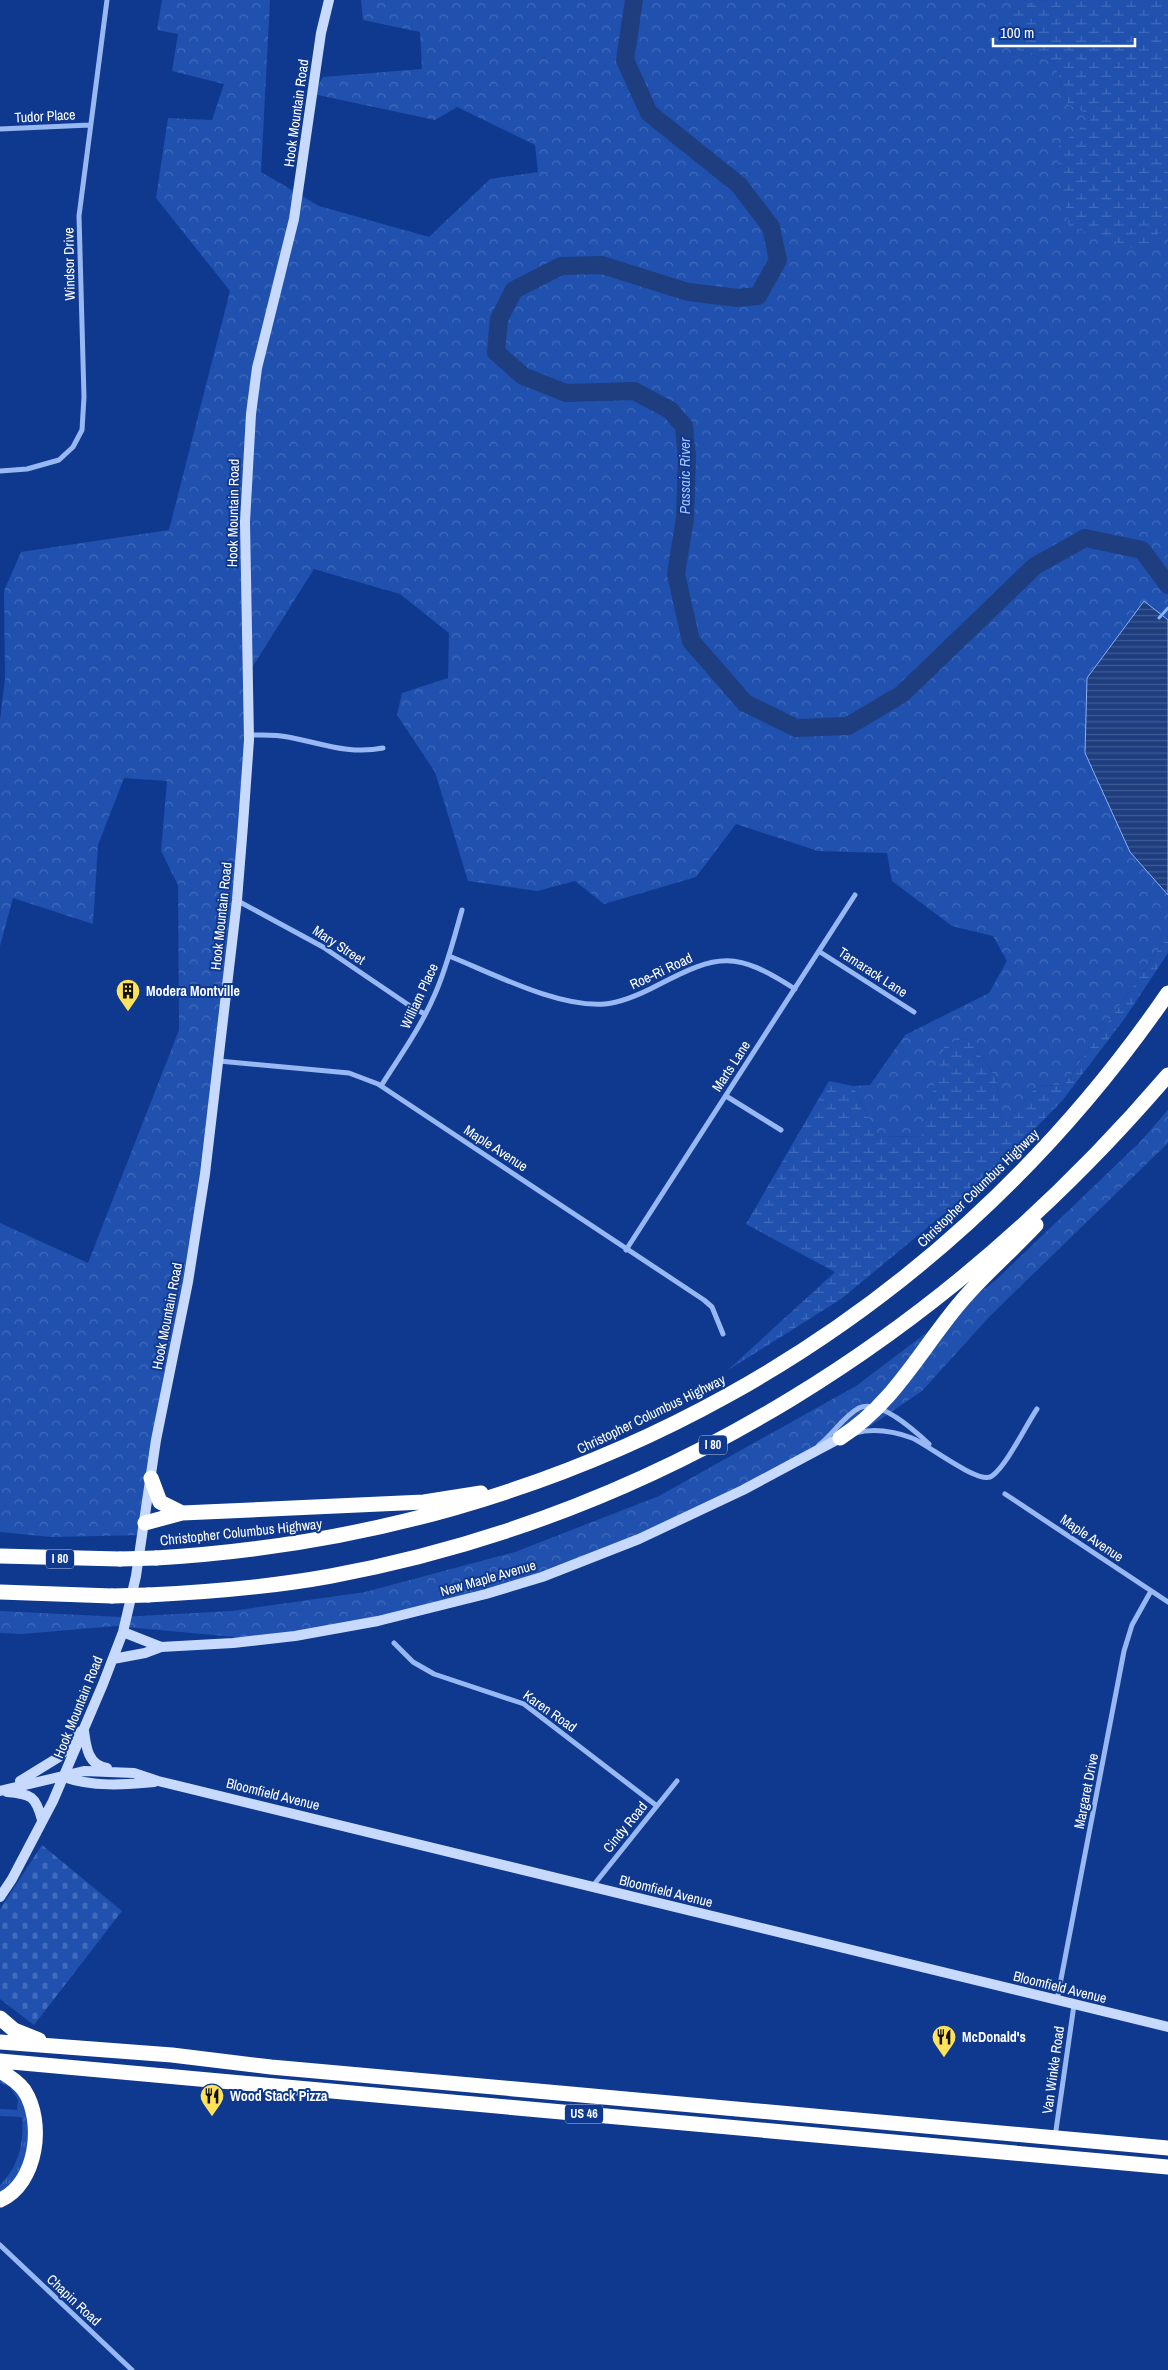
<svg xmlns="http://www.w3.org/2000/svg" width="1168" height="2370" viewBox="0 0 1168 2370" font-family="'Archivo Narrow',sans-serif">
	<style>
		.grass { fill: url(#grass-tufts) }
		.forest { fill: url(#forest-crowns) }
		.wetland { fill: url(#wetland-marsh) }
		.cemetery { fill: url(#cemetery-stones) }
		.water { fill: url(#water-rules); stroke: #89b1f7 }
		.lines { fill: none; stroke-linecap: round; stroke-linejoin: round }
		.stream { stroke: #89b1f7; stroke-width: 3 }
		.river { stroke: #1e3e7f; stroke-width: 18 }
		.street { stroke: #98b8f3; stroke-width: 5 }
		.secondary { stroke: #c7d9fd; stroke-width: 10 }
		.highway { stroke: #fff; stroke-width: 15 }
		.highway-bridge { stroke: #fff; stroke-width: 15 }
		.labels { text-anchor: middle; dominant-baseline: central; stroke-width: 4; stroke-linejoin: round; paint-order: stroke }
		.shield { fill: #0f398f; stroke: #b7c4dd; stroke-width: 1 }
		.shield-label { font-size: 12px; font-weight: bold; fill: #fff }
		.street-label { font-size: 14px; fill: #fff; stroke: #0f398f }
		.poi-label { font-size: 14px; font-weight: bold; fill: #fff; stroke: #0f398f; text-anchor: start }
		.water-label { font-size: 15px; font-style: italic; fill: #a3c2fb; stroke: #0f398f }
	</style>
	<defs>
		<pattern id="grass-tufts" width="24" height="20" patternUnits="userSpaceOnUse" patternTransform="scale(1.25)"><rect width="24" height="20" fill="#2051af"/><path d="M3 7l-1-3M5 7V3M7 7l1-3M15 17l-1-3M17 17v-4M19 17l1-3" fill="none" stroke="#416bbb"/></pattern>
		<pattern id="forest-crowns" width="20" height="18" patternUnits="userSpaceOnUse" patternTransform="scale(1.25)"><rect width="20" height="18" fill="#2051af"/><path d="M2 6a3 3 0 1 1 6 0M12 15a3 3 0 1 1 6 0" fill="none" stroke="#416bbb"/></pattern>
		<pattern id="wetland-marsh" width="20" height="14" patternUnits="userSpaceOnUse" patternTransform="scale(1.25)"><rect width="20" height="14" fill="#2051af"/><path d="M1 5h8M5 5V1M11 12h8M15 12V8" fill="none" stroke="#416bbb"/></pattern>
		<pattern id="cemetery-stones" width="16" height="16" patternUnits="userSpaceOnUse" patternTransform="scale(1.25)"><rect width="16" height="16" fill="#2051af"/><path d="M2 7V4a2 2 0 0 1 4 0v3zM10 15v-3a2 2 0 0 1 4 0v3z" fill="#416bbb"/></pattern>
		<pattern id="water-rules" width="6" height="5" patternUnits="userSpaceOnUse" patternTransform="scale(1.25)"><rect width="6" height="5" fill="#1e3e7f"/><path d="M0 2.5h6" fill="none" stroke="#405b92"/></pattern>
	</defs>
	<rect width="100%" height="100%" fill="#0f398f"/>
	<path class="grass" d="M 0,2075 L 19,2090 L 29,2119 L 28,2151 L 19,2174 L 0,2194 L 0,2185 C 19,2166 24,2143 22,2117 L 0,2116 L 0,2109 L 17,2110 L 18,2100 L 10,2087 L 0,2083 Z"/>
	<path class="forest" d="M 162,0 L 270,0 L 261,172 L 319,206 L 429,237 L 490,179 L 538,172 L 535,145 L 457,107 L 435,120 L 313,94 L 323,77 L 422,69 L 420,32 L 363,20 L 361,0 L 1047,0 L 1007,13 L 1016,50 L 1054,62 L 1068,104 L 1093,117 L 1141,251 L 1168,223 L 1168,620 L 1144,601 L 1130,851 L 1168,895 L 1168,936 L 1064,1085 L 1037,1086 L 1003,1126 L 996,1078 L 968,1038 L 946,1044 L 921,1136 L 878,1137 L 853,1086 L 870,1085 L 905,1035 L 989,993 L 1007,961 L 993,936 L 952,926 L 892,881 L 887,853 L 818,851 L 736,824 L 696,877 L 604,904 L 575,881 L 537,891 L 468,881 L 435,772 L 397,715 L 402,693 L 448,678 L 449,633 L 400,594 L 314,569 L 246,677 L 245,820 L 206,1187 L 143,1535 L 51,1537 L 0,1532 L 0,1223 L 88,1263 L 179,1030 L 178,885 L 161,851 L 167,781 L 124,778 L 98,845 L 93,924 L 13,898 L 0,946 L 0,720 L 5,679 L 4,591 L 21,552 L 169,530 L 230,291 L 156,198 L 168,118 L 212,120 L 224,84 L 172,71 L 178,34 L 157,30 Z
		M 1168,1110 L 1168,1143 L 990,1316 L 922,1391 L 853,1438 L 710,1508 L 483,1596 L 268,1640 L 116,1626 L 22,1634 L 0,1633 L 0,1611 L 121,1617 L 232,1611 L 365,1592 L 515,1552 L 659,1496 L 856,1386 L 996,1280 L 1139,1143 Z"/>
	<path class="wetland" d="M 1047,0 L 1168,0 L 1168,223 L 1142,251 L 1069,226 L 1056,149 L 1093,117 L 1068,104 L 1054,62 L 1016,50 L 1006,13 Z
		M 1168,936 L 1168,953 L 1125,1018 L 1062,1101 L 984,1181 L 841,1299 L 728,1370 L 835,1272 L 746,1224 L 829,1081 L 853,1086 L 878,1137 L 921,1136 L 945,1044 L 968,1038 L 996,1078 L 1003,1125 L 1037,1086 L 1064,1085 Z"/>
	<path class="cemetery" d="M 42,1845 L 122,1911 L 34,2025 L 0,1999 L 0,1909 Z"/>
	<path class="water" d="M 1144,601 L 1168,620 L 1168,895 L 1130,852 L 1085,753 L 1087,678 Z"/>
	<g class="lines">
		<path class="stream" d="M 1159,618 L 1168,608"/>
		<path class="river" d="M 634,0 L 625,60 L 649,113 L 739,185 L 771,227 L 778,260 L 758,296 L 738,298 L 688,292 L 602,265 L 561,266 L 514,290 L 499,319 L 496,352 L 523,376 L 566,393 L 634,391 L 670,410 L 684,426 L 687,458 L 685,518 L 676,574 L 691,641 L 745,703 L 796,728 L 848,726 L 902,694 L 1035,566 L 1085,538 L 1142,550 L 1168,585"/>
		<path class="street" d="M 0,129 L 90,125
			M 0,471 L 27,469 L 59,460 L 73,447 L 82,430 L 84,397 L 79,216 L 107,0
			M 249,735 C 262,735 275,734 288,737 C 321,743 349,755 383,748
			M 238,901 L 323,947 L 413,1008 L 425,1014
			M 820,952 L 914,1012
			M 449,956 C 492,973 558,1008 605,1004 C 624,1002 641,994 658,985 C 719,953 736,951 795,989
			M 219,1061 L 349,1073 L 378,1084 L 704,1300 L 712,1307 L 723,1334
			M 381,1086 C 400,1056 421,1027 435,994 C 447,967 454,938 462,910
			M 726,1096 L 781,1130
			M 626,1250 L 855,895
			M 855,1433 C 874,1428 893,1431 912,1438 C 927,1444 980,1486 992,1476 C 1007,1465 1026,1425 1037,1409
			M 819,1445 C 833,1434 844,1416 859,1408 C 879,1398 915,1431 929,1444
			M 1005,1494 L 1168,1602
			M 394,1643 L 413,1662 L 434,1674 L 524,1704 L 657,1806
			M 592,1887 L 677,1781
			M 1057,2000 L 1124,1651 L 1132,1625 L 1151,1591
			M 1055,2137 L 1074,2005
			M 0,2245 L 132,2370"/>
		<path class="secondary" d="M 123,1632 L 161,1647
			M 113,1659 L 145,1653 L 161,1647 L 233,1643 L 295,1636 L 378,1621 L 486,1594 L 542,1577 L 639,1539 L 743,1490 L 840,1438
			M 84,1731 C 86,1747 88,1765 107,1768
			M 64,1777 C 92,1787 125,1785 154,1782
			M 20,1781 L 59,1757 L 81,1731
			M 0,1791 L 84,1771 L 134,1773 L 158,1781 L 1168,2027
			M 7,1792 C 31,1794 36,1796 42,1820
			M 0,1897 L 12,1879 L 53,1801 L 103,1684 L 123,1632 L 136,1576 L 156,1440 L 188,1282 L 205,1174 L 237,900 L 243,825 L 249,740 L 245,522 L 251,414 L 257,368 L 294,219 L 321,33 L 329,0"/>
		<path class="highway" d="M 840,1438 C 894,1403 919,1352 959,1304 C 982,1276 1011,1252 1036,1225
			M 151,1478 L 160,1502 L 182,1513
			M 145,1523 L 182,1513 L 424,1502 L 481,1493
			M 0,1556 L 120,1559
			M 156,1558 C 569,1534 933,1335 1168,993
			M 0,1592 L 112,1596
			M 148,1595 C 210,1592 271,1587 331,1576 C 664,1514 949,1331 1168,1075
			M 0,2018 L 14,2030 L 39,2040
			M 0,2042 L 172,2055 L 271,2067 L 1168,2148
			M 0,2061 L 1168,2167
			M 0,2071 C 9,2076 18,2082 24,2090 C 45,2122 37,2184 0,2200"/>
		<path class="highway-bridge" d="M 120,1559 L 156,1558
			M 112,1596 L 148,1595"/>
	</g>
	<defs>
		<symbol id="building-pin" viewBox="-11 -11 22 30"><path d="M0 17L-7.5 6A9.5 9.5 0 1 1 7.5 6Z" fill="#ffe15a" stroke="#0f398f"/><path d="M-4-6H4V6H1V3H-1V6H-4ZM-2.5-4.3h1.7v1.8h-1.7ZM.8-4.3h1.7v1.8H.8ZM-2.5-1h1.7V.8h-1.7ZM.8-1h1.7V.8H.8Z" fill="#111"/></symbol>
		<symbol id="restaurant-pin" viewBox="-11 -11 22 30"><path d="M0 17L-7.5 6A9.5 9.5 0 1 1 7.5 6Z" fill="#ffe15a" stroke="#0f398f"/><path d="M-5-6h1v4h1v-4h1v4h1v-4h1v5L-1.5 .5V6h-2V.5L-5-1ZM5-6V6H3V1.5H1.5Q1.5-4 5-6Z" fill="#111"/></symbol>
	</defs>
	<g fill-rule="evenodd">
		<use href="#building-pin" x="114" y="977" width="28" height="38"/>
		<use href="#restaurant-pin" x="930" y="2023" width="28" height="38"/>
		<use href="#restaurant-pin" x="198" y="2082" width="28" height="38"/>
	</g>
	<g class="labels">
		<g class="shield">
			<rect x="699" y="1435.5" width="28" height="19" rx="4"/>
			<rect x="46" y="1549.5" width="28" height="19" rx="4"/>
			<rect x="565" y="2104.5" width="38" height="19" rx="4"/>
		</g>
		<g class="shield-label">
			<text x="713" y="1445">I 80</text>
			<text x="60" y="1559">I 80</text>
			<text x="584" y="2114">US 46</text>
		</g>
		<g class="street-label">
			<text transform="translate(296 113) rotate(-82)">Hook Mountain Road</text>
			<text transform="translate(45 116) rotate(-3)">Tudor Place</text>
			<text transform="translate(69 264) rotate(-91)">Windsor Drive</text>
			<text transform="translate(233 513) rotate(-89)">Hook Mountain Road</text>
			<text transform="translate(221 916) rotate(-84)">Hook Mountain Road</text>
			<text transform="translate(339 945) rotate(33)">Mary Street</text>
			<text transform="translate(661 971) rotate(-25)">Roe-Ri Road</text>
			<text transform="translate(873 972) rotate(33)">Tamarack Lane</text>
			<text transform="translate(419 996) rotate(-65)">William Place</text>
			<text transform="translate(731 1066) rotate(-57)">Marts Lane</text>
			<text transform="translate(496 1148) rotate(33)">Maple Avenue</text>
			<text transform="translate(978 1188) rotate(-44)">Christopher Columbus Highway</text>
			<text transform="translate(167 1316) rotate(-79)">Hook Mountain Road</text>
			<text transform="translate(651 1414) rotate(-26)">Christopher Columbus Highway</text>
			<text transform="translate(241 1532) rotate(-6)">Christopher Columbus Highway</text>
			<text transform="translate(1092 1538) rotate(34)">Maple Avenue</text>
			<text transform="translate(488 1578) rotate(-16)">New Maple Avenue</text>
			<text transform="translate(78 1707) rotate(-68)">Hook Mountain Road</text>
			<text transform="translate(550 1711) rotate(35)">Karen Road</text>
			<text transform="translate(1086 1791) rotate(-79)">Margaret Drive</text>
			<text transform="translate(273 1794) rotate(14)">Bloomfield Avenue</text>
			<text transform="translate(625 1827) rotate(-51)">Cindy Road</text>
			<text transform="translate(666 1891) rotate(14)">Bloomfield Avenue</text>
			<text transform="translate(1060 1987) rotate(14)">Bloomfield Avenue</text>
			<text transform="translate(1053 2070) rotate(-82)">Van Winkle Road</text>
			<text transform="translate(74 2300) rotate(43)">Chapin Road</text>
		</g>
		<g class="poi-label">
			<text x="146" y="991">Modera Montville</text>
			<text x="962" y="2037">McDonald's</text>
			<text x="230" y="2096">Wood Stack Pizza</text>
		</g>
		<g class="water-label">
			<text transform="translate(684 476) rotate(-90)">Passaic River</text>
		</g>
	</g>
	<path d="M993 38v8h142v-8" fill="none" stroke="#ffffff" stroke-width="2.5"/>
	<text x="1000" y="38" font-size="15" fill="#ffffff" stroke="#0f398f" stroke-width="4" paint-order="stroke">100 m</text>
</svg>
